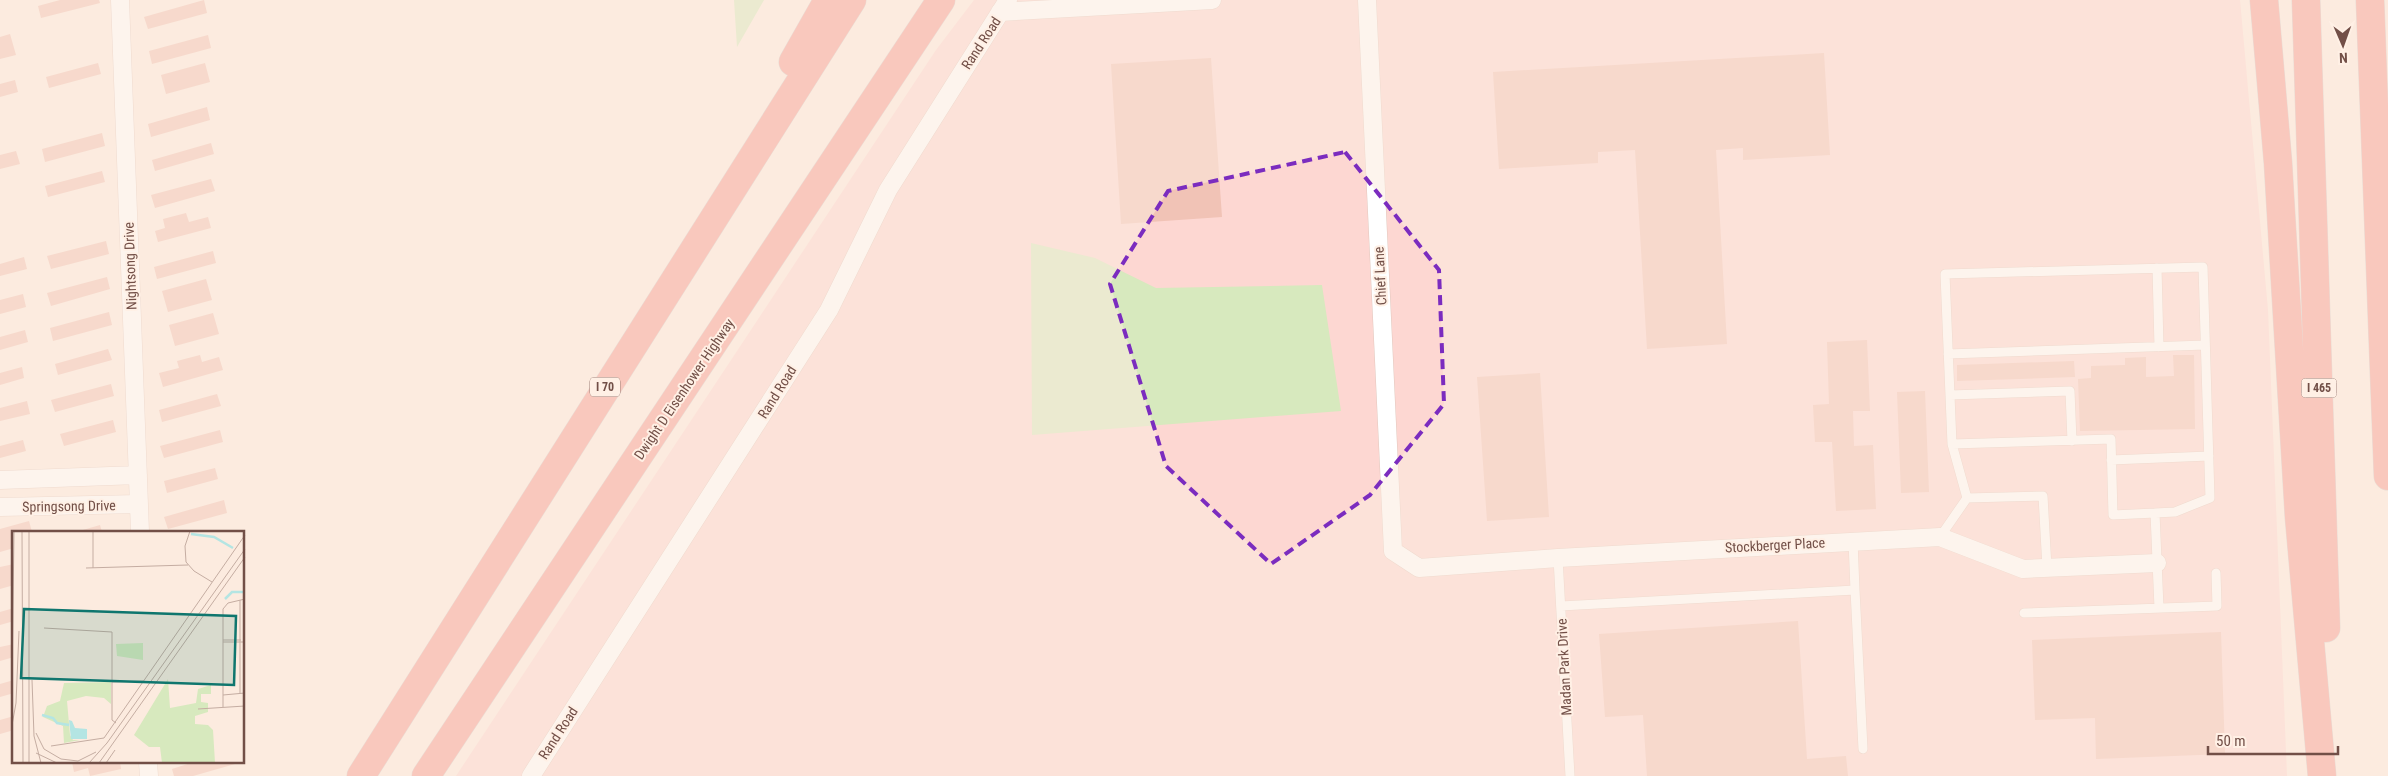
<svg xmlns="http://www.w3.org/2000/svg" width="2388" height="776" viewBox="0 0 2388 776" font-family="'Roboto Condensed',sans-serif">
	<style>
		.commercial { fill: #fdd7d2 }
		.green { fill: #d7e9be }
		.building { fill: #f1c3b6 }
		.lines { fill: none; stroke-linecap: round; stroke-linejoin: round }
		.service-casing { stroke: #e2c8be; stroke-width: 10 }
		.minor-casing { stroke: #e2c8be; stroke-width: 19 }
		.motorway-casing { stroke: #d5cac8; stroke-width: 29 }
		.service { stroke: #fff; stroke-width: 9 }
		.minor { stroke: #fff; stroke-width: 18 }
		.motorway { stroke: #f79d95; stroke-width: 28 }
		.marked { fill: none; stroke: #7b2cbf; stroke-width: 4; stroke-dasharray: 10 6; stroke-linejoin: round }
		.labels { text-anchor: middle; dominant-baseline: central; stroke-width: 4; stroke-linejoin: round; paint-order: stroke }
		.shield { fill: #fff0e5; stroke: #9c7f76; stroke-width: 1 }
		.shield-label { font-size: 12px; font-weight: bold; fill: #724f47 }
		.street-label { font-size: 14px; fill: #724f47; stroke: #fff0e5 }
		.inset-river { fill: none; stroke: #b4e5e3; stroke-width: 2.5 }
		.inset-road { fill: none; stroke: #c5ada2; stroke-width: 1 }
		.view { fill: #0f766e; fill-opacity: 0.15; stroke: #0f766e; stroke-width: 2.5 }
		.inset-edge { fill: none; stroke: #724f47; stroke-width: 2.5 }
	</style>
	<rect width="100%" height="100%" fill="#fcebdf"/>
	<path class="commercial" d="M 974,0 L 2240,0 L 2268,310 L 2287,776 L 456,776 L 936,50 Z"/>
	<path class="green" d="M 734,0 L 764,0 L 737,47 Z
		M 1031,243 L 1095,258 L 1156,288 L 1322,285 L 1341,411 L 1032,435 Z"/>
	<path class="building" d="M 60,0 L 99,0 L 100,3 L 41,18 L 38,6 Z
		M 204,0 L 207,13 L 148,29 L 144,17 Z
		M 10,34 L 16,55 L 0,59 L 0,37 Z
		M 208,35 L 211,48 L 152,64 L 149,51 Z
		M 1824,53 L 1830,155 L 1743,160 L 1743,148 L 1716,150 L 1727,344 L 1647,349 L 1635,150 L 1598,152 L 1598,163 L 1499,169 L 1493,72 Z
		M 1211,58 L 1222,217 L 1121,224 L 1111,64 Z
		M 98,63 L 101,74 L 49,88 L 46,77 Z
		M 205,63 L 210,82 L 166,94 L 161,75 Z
		M 15,80 L 18,92 L 0,97 L 0,84 Z
		M 207,107 L 210,120 L 151,137 L 148,124 Z
		M 102,133 L 105,146 L 45,162 L 42,149 Z
		M 211,143 L 214,154 L 155,171 L 152,160 Z
		M 16,151 L 20,164 L 0,169 L 0,155 Z
		M 102,171 L 105,182 L 48,197 L 45,186 Z
		M 211,179 L 215,191 L 155,208 L 151,195 Z
		M 186,213 L 189,222 L 208,217 L 211,228 L 158,242 L 155,231 L 165,228 L 163,219 Z
		M 106,241 L 109,254 L 51,269 L 47,256 Z
		M 213,251 L 216,263 L 157,279 L 154,267 Z
		M 24,257 L 27,269 L 0,276 L 0,264 Z
		M 107,277 L 110,289 L 51,306 L 47,293 Z
		M 206,279 L 212,300 L 168,312 L 162,291 Z
		M 23,294 L 26,307 L 0,314 L 0,300 Z
		M 109,312 L 112,325 L 53,341 L 50,328 Z
		M 213,313 L 219,334 L 175,346 L 169,325 Z
		M 25,330 L 28,342 L 0,350 L 0,337 Z
		M 1867,340 L 1870,411 L 1853,411 L 1854,446 L 1873,445 L 1876,509 L 1836,511 L 1832,442 L 1815,442 L 1813,405 L 1829,404 L 1827,342 Z
		M 108,349 L 112,360 L 58,375 L 55,364 Z
		M 200,355 L 202,362 L 219,357 L 223,370 L 163,387 L 159,373 L 179,368 L 177,361 Z
		M 2173,355 L 2194,355 L 2195,429 L 2080,431 L 2078,379 L 2091,378 L 2091,366 L 2125,365 L 2125,358 L 2146,357 L 2146,377 L 2174,376 Z
		M 2074,361 L 2075,377 L 1957,381 L 1957,365 Z
		M 22,367 L 24,378 L 0,385 L 0,373 Z
		M 1540,373 L 1549,517 L 1487,521 L 1477,377 Z
		M 111,384 L 114,396 L 55,412 L 51,400 Z
		M 1925,391 L 1929,492 L 1901,493 L 1897,392 Z
		M 217,394 L 221,406 L 162,422 L 159,410 Z
		M 27,401 L 30,414 L 0,421 L 0,408 Z
		M 113,420 L 116,432 L 64,446 L 60,434 Z
		M 220,430 L 223,442 L 164,458 L 160,446 Z
		M 23,440 L 26,451 L 0,458 L 0,446 Z
		M 215,468 L 218,479 L 167,493 L 164,481 Z
		M 224,500 L 227,513 L 168,529 L 164,517 Z
		M 29,521 L 32,532 L 14,532 L 14,548 L 0,552 L 0,529 Z
		M 100,525 L 102,532 L 76,532 Z
		M 14,564 L 14,585 L 0,589 L 0,567 Z
		M 14,608 L 14,621 L 0,625 L 0,612 Z
		M 1798,621 L 1807,759 L 1846,756 L 1848,776 L 1647,776 L 1643,715 L 1605,717 L 1599,634 Z
		M 2221,632 L 2225,754 L 2096,759 L 2095,718 L 2035,720 L 2032,640 Z
		M 14,644 L 14,657 L 0,661 L 0,647 Z
		M 14,680 L 14,693 L 0,697 L 0,684 Z
		M 14,716 L 14,730 L 0,734 L 0,720 Z
		M 72,762 L 120,762 L 121,769 L 90,776 L 88,768 L 74,772 Z
		M 194,762 L 234,762 L 235,764 L 193,776 L 174,776 L 172,769 Z"/>
	<g class="lines">
		<defs>
			<path id="service" d="M 2157,268 L 2159,347
				M 1948,354 L 2205,345
				M 1950,395 L 2070,391 L 2072,441
				M 1952,444 L 1967,498
				M 2111,460 L 2209,456
				M 2155,513 L 2113,515 L 2111,439 L 1952,444 L 1945,274 L 2203,267 L 2210,498 L 2175,512 L 2155,513 L 2159,608
				M 1940,537 L 1967,498 L 2043,496 L 2047,568
				M 1558,558 L 1570,776
				M 1855,590 L 1863,749
				M 1561,606 L 1855,590 L 1853,541
				M 2024,613 L 2217,606 L 2216,573"/>
			<path id="minor" d="M 120,0 L 140,532
				M 1367,0 L 1393,551 L 1419,568 L 1558,558 L 1940,537 L 2023,569 L 2157,563
				M 1000,12 L 1212,0
				M 0,480 L 138,475
				M 0,507 L 139,504
				M 148,762 L 149,776
				M 531,776 L 829,310 L 888,190 L 1008,0"/>
			<path id="motorway" d="M 2264,0 L 2278,163 L 2299,517 L 2322,776
				M 2306,0 L 2326,628
				M 2370,0 L 2388,476
				M 793,62 L 828,0
				M 361,776 L 852,0
				M 426,776 L 941,0"/>
		</defs>
		<use href="#service" class="service-casing"/>
		<use href="#minor" class="minor-casing"/>
		<use href="#motorway" class="motorway-casing"/>
		<use href="#service" class="service"/>
		<use href="#minor" class="minor"/>
		<use href="#motorway" class="motorway"/>
	</g>
	<path d="M0 0H2388V776H0ZM 1345,152 L 1439,270 L 1444,404 L 1370,495 L 1271,564 L 1166,466 L 1110,284 L 1168,191 Z" fill="#fcebdf" fill-opacity=".55" fill-rule="evenodd"/>
	<path class="marked" d="M 1345,152 L 1439,270 L 1444,404 L 1370,495 L 1271,564 L 1166,466 L 1110,284 L 1168,191 Z"/>
	<g class="labels">
		<g class="shield">
			<rect x="590" y="377.5" width="30" height="19" rx="4"/>
			<rect x="2301.5" y="378.5" width="35" height="19" rx="4"/>
		</g>
		<g class="shield-label">
			<text x="605" y="387">I 70</text>
			<text x="2319" y="388">I 465</text>
		</g>
		<g class="street-label">
			<text transform="translate(981 43) rotate(-57)">Rand Road</text>
			<text transform="translate(130 266) rotate(-92)">Nightsong Drive</text>
			<text transform="translate(1380 276) rotate(-93)">Chief Lane</text>
			<text transform="translate(684 389) rotate(-56)">Dwight D Eisenhower Highway</text>
			<text transform="translate(777 392) rotate(-58)">Rand Road</text>
			<text transform="translate(69 506) rotate(-1)">Springsong Drive</text>
			<text transform="translate(1775 545) rotate(-3)">Stockberger Place</text>
			<text transform="translate(1564 667) rotate(-93)">Madan Park Drive</text>
			<text transform="translate(558 733) rotate(-57)">Rand Road</text>
		</g>
	</g>
	<g transform="translate(12 531)">
		<rect width="232" height="232" fill="#fcebdf"/>
		<path d="M 131,112 L 131,129 L 105,125 L 104,113 ZM 156,148 L 158,177 L 184,172 L 186,158 L 199,154 L 199,163 L 189,163 L 189,171 L 196,172 L 196,181 L 183,185 L 183,193 L 196,194 L 201,199 L 203,232 L 150,232 L 148,216 L 137,216 L 122,204 ZM 99,151 L 99,173 L 92,167 L 74,165 L 55,170 L 58,204 L 61,209 L 68,209 L 52,212 L 51,195 L 31,186 L 35,175 L 48,170 L 52,152 Z" fill="#d7e9be"/>
		<path d="M 57,189 L 60,190 L 63,197 L 75,198 L 75,208 L 59,208 Z" fill="#b4e5e3"/>
		<path class="inset-river" d="M 179,3 L 202,6 L 221,17M 213,68 L 220,61 L 233,61M 30,184 L 41,187 L 45,192 L 57,194"/>
		<path class="inset-road" d="M 10,0 L 11,232M 178,0 L 173,15 L 174,31 L 182,40 L 200,51M 74,37 L 176,34M 81,37 L 81,0M 228,69 L 228,163M 32,97 L 100,101 L 100,189 L 104,192M 211,109 L 229,109M 211,111 L 233,111M 0,149 L 2,0M 20,149 L 22,205 L 29,232M 100,151 L 132,150M 211,164 L 233,162M 211,176 L 211,78 L 216,72 L 233,68M 186,178 L 233,175M 0,194 L 4,172 L 7,100M 24,202 L 32,218 L 49,228 L 66,230 L 84,221M 39,215 L 92,207 L 233,4M 24,222 L 45,232M 17,232 L 17,0M 77,232 L 95,212 L 233,18M 87,232 L 233,26M 94,232 L 103,219"/>
		<path class="view" d="M 12,78 L 224,85 L 222,154 L 9,147 Z"/>
		<rect width="232" height="232" class="inset-edge"/>
	</g>
	<g transform="translate(2343 45) rotate(178)" stroke="#fff0e5" stroke-width="4" paint-order="stroke">
	<path d="M0-4L9 19L0 12L-9 19Z" fill="#724f47"/>
	<text y="-8" font-size="14" font-weight="bold" text-anchor="middle" fill="#724f47">N</text>
	</g>
	<path d="M2208 746v8h130v-8" fill="none" stroke="#724f47" stroke-width="2.5"/>
	<text x="2216" y="746" font-size="15" fill="#724f47" stroke="#fff0e5" stroke-width="4" paint-order="stroke">50 m</text>
</svg>
